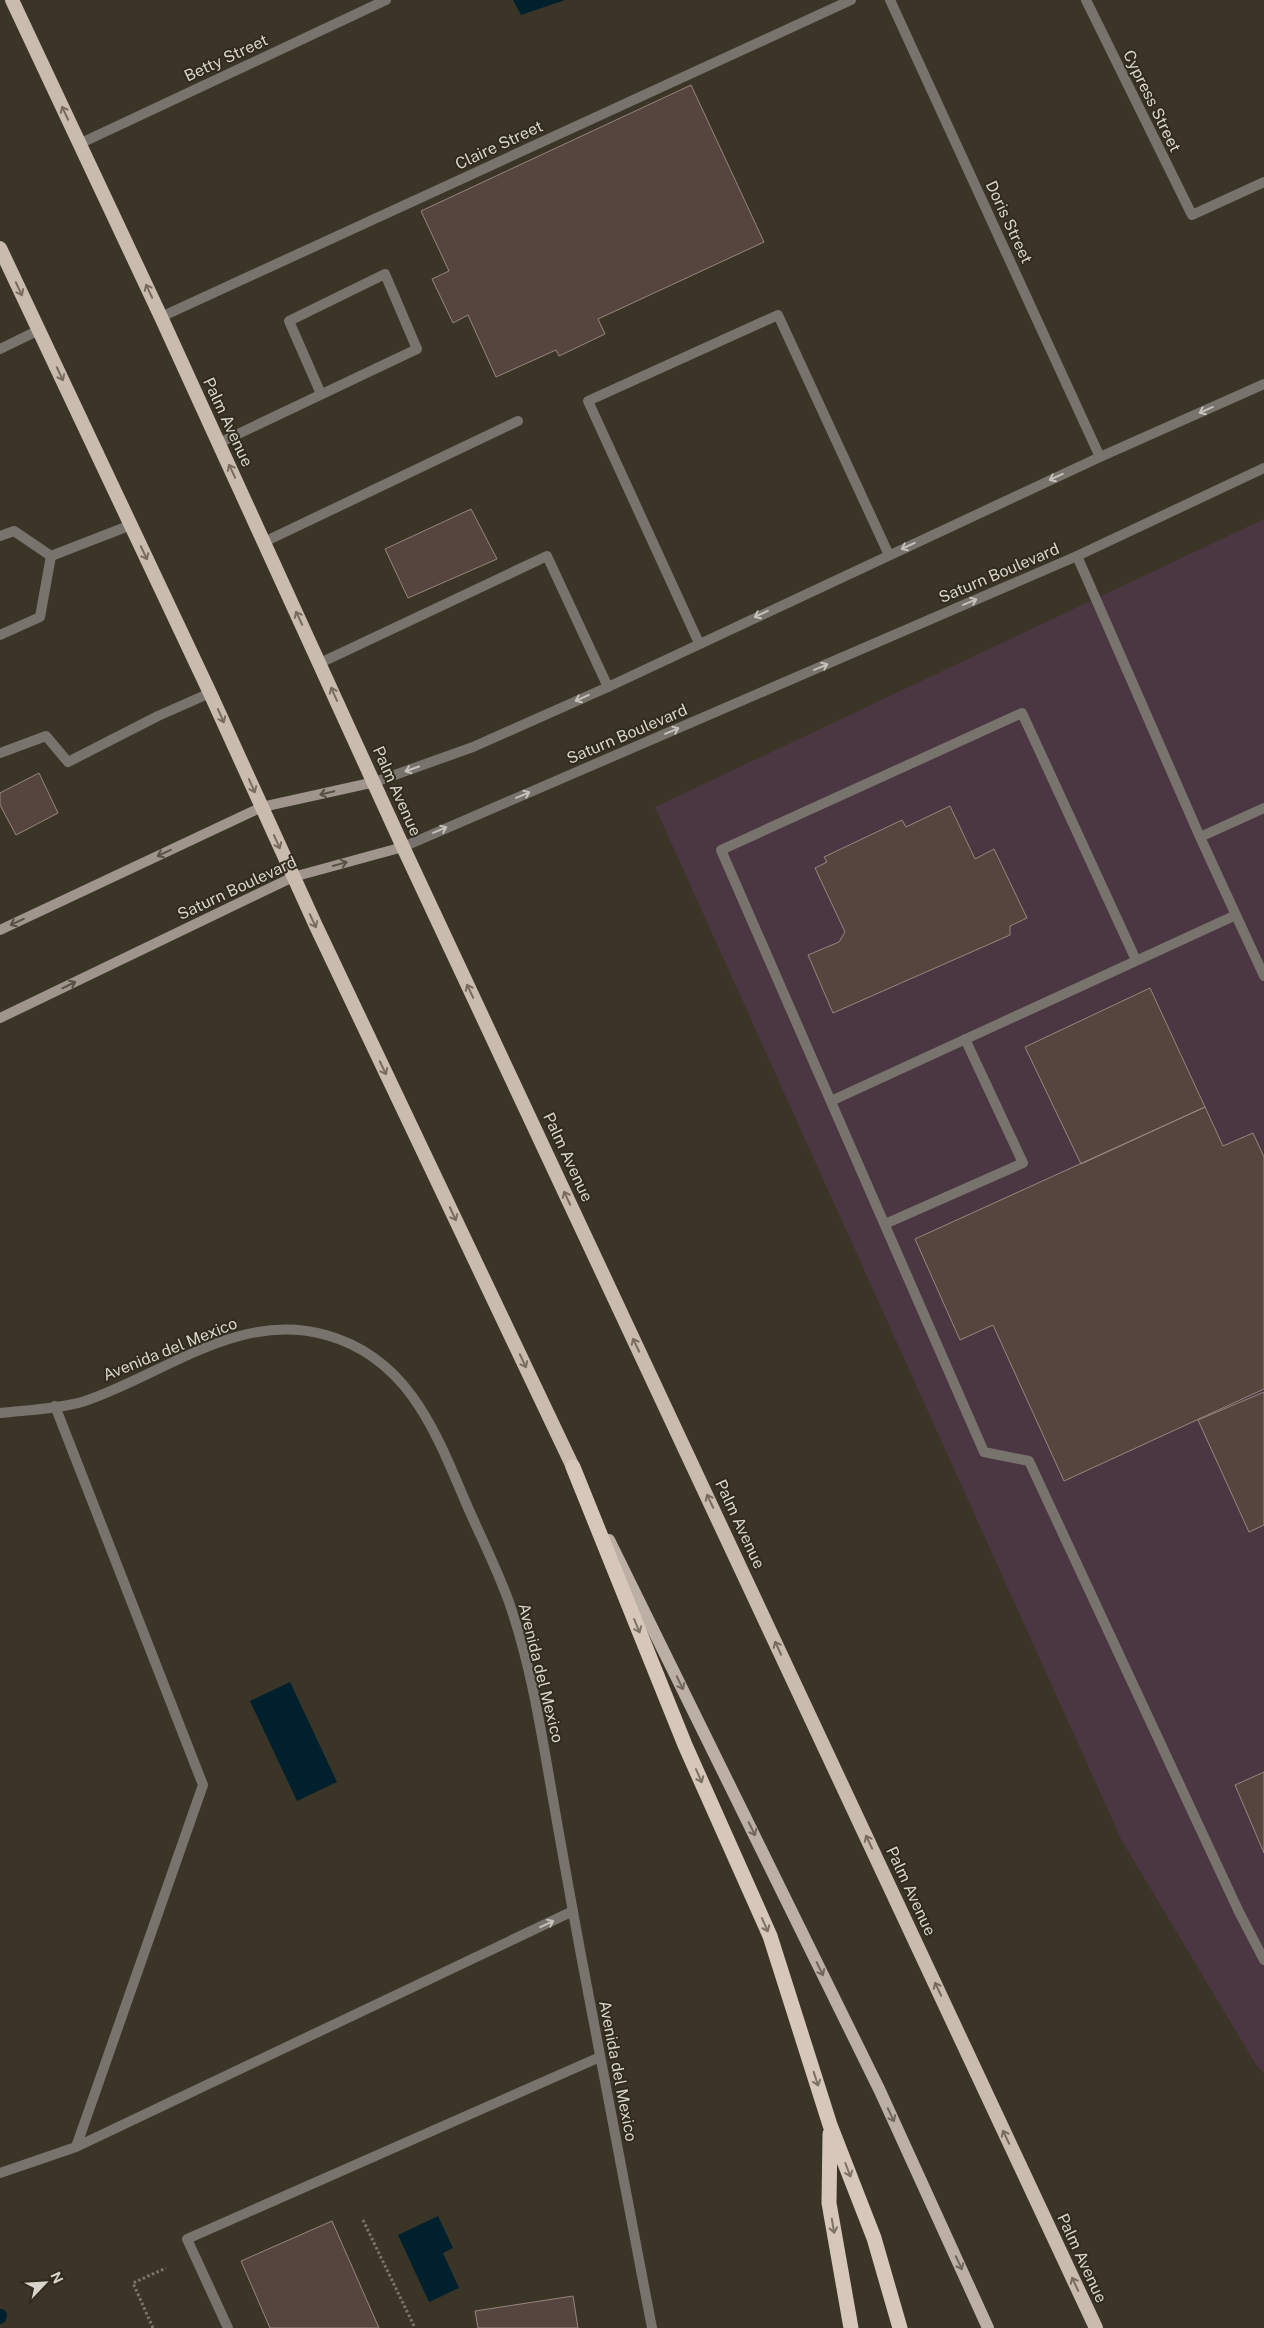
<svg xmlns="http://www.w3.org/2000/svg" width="1264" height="2328" viewBox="0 0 1264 2328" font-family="'Public Sans',sans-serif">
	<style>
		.commercial { fill: #4a3741 }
		.water { fill: #00202e }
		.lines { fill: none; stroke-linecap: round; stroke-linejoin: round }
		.stream { stroke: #00202e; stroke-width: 12 }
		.building { fill: #55453e; stroke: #98867e }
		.path { stroke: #7b766a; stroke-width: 3; stroke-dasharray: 2.5 2.5; stroke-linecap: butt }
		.service { stroke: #79736e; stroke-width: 10 }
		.minor { stroke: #79736e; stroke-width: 10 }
		.secondary { stroke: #9f958d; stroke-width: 10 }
		.primary { stroke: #bcb0a4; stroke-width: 12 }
		.trunk { stroke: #c9bcaf; stroke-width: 14 }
		.motorway { stroke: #d6c7ba; stroke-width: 15 }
		.oneway { stroke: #756c5f }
		.oneway2 { stroke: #c6c1ba }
		.oneway3 { stroke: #585044 }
		.oneway4 { stroke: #7b7164 }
		.oneway5 { stroke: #70675a }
		.labels { text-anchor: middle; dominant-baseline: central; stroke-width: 4; stroke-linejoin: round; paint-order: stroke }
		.street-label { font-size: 16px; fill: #d9d5cd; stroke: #312b1d }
	</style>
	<rect width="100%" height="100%" fill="#3b3527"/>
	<path class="commercial" d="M 1264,519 L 1264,2074 L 1255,2063 L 1122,1841 L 655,807 Z"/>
	<path class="water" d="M 513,0 L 565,0 L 521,15 Z
		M 290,1682 L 337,1782 L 297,1801 L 250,1701 Z
		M 438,2216 L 453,2248 L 443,2253 L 459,2288 L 429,2302 L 398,2235 Z"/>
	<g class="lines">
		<path class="stream" d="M 0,2318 L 1,2315"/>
	</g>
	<path class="building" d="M 691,85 L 764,242 L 598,319 L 605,334 L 559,356 L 556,350 L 496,377 L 468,315 L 453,323 L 432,279 L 449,271 L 421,211 Z
		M 471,509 L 497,559 L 408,598 L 385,549 Z
		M 39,773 L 58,813 L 16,835 L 0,805 L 0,793 Z
		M 950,806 L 975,859 L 994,849 L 1027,918 L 1010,926 L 1010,935 L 833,1013 L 808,955 L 839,942 L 845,932 L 815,868 L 827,862 L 824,857 L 902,820 L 906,827 Z
		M 1150,988 L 1205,1107 L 1081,1164 L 1025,1047 Z
		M 1205,1107 L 1223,1146 L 1253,1133 L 1264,1157 L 1264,1389 L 1064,1481 L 993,1325 L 960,1340 L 915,1239 Z
		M 1264,1392 L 1264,1525 L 1249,1532 L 1198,1420 Z
		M 1264,1772 L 1264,1853 L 1235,1785 Z
		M 332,2221 L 379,2328 L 270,2328 L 241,2261 Z
		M 573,2296 L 578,2328 L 478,2328 L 475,2311 Z"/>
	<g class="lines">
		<path class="path" d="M 363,2220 L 415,2328
			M 153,2328 L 133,2283 L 166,2268"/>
		<path class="service" d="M 0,349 L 39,330
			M 219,443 L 417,349 L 385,274 L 289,321 L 321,394
			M 0,536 L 14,531 L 51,556 L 131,525
			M 264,542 L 518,421
			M 1077,556 L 1200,837 L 1264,976
			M 0,635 L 40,617 L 51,556
			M 699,643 L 588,401 L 778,315 L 889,555
			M 320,663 L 547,556 L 608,687
			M 0,753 L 46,736 L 68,762 L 158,716 L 210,693
			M 1200,837 L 1264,808
			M 1136,960 L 1022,713 L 721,850 L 984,1452 L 1029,1461 L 1239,1912 L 1264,1960
			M 831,1101 L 1236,915
			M 885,1224 L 1023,1163 L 965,1039
			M 55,1406 L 203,1785 L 76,2147 L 573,1911
			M 0,2173 L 76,2147
			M 228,2328 L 187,2239 L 600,2057"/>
		<path class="minor" d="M 890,0 L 1100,457
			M 1086,0 L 1192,215 L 1264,182
			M 79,144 L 386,0
			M 161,317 L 851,0
			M 375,782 L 473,747 L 608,687 L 1100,457 L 1264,384
			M 403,847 L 1077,556 L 1264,468
			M 0,1413 C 26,1410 60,1409 85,1401 C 163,1375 239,1310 326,1335 C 409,1358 436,1433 466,1503 C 481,1538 499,1572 511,1608 C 530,1664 540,1724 550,1782 C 561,1845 572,1908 584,1971 C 606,2090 629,2209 652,2328"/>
		<path class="secondary" d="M 0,930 L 262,807 L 375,782
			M 0,1018 L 293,877 L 403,847"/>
		<path class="primary" d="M 609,1540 L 880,2091 L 988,2328"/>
		<path class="trunk" d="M 12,0 L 161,317 L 403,847 L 1096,2328
			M 0,248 L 210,693 L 316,926 L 573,1467"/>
		<path class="motorway" d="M 573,1467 L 685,1745 L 770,1936 L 830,2125 L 874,2238 L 900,2328
			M 830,2134 L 829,2203 L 851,2328"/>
	</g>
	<defs><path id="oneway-shaft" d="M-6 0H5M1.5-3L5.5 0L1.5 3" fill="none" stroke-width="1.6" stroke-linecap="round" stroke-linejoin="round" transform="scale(1.25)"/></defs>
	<g class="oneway">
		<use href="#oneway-shaft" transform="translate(65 113) rotate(-115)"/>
		<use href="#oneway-shaft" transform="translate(19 289) rotate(65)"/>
		<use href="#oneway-shaft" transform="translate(149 291) rotate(-115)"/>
		<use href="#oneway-shaft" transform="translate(60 374) rotate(65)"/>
		<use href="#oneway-shaft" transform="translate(232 471) rotate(-115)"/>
		<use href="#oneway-shaft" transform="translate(144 553) rotate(65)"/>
		<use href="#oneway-shaft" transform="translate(299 618) rotate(-115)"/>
		<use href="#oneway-shaft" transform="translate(334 694) rotate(-114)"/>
		<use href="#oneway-shaft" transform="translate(221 716) rotate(66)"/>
		<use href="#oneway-shaft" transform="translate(252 786) rotate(66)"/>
		<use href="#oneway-shaft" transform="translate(277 842) rotate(66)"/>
		<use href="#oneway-shaft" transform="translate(313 921) rotate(65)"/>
		<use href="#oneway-shaft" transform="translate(470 991) rotate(-115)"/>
		<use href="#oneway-shaft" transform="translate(383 1068) rotate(65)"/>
		<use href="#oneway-shaft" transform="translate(567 1198) rotate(-115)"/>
		<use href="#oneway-shaft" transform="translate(453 1214) rotate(65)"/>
		<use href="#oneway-shaft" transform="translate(636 1345) rotate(-115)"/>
		<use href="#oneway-shaft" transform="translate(523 1361) rotate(65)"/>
		<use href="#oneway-shaft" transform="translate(710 1501) rotate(-115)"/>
		<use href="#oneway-shaft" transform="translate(778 1648) rotate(-115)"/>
		<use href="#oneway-shaft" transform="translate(869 1842) rotate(-115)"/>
		<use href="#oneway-shaft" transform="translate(938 1989) rotate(-115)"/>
		<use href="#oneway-shaft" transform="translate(1006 2137) rotate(-115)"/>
		<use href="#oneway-shaft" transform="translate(1075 2284) rotate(-115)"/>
	</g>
	<g class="oneway2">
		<use href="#oneway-shaft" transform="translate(1206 410) rotate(156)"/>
		<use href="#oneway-shaft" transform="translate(1056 477) rotate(155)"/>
		<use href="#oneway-shaft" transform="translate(908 546) rotate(155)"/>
		<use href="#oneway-shaft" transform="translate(970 602) rotate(-23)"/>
		<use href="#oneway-shaft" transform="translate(761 614) rotate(155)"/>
		<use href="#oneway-shaft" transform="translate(821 667) rotate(-23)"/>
		<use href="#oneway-shaft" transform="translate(582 698) rotate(156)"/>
		<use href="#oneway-shaft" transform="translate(672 731) rotate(-23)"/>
		<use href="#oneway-shaft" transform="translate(412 769) rotate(161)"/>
		<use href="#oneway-shaft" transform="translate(523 795) rotate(-23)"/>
		<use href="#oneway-shaft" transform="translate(440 830) rotate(-23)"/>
		<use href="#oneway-shaft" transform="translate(547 1924) rotate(-25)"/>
	</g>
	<g class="oneway3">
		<use href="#oneway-shaft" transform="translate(327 793) rotate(167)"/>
		<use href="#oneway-shaft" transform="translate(164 853) rotate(155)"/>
		<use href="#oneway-shaft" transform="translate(340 864) rotate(-15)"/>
		<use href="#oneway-shaft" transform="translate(17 922) rotate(155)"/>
		<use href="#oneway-shaft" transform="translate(69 985) rotate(-26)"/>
	</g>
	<g class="oneway4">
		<use href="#oneway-shaft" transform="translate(637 1626) rotate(68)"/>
		<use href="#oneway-shaft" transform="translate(699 1776) rotate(66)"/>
		<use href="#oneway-shaft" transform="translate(765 1925) rotate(66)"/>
		<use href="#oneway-shaft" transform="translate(816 2079) rotate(72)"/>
		<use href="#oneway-shaft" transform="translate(848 2170) rotate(69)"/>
		<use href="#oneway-shaft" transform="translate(833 2226) rotate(80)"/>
	</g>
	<g class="oneway5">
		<use href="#oneway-shaft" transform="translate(680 1683) rotate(64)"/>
		<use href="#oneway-shaft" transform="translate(752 1829) rotate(64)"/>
		<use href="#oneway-shaft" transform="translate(820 1969) rotate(64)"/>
		<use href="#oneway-shaft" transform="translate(891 2115) rotate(65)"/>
		<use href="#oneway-shaft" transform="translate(959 2263) rotate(65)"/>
	</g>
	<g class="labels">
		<g class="street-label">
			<text transform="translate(226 58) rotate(-25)">Betty Street</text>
			<text transform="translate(1152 101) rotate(64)">Cypress Street</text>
			<text transform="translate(499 145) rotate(-25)">Claire Street</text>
			<text transform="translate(1009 222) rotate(65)">Doris Street</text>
			<text transform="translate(228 422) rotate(65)">Palm Avenue</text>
			<text transform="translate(999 573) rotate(-23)">Saturn Boulevard</text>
			<text transform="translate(627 734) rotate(-23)">Saturn Boulevard</text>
			<text transform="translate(397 791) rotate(66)">Palm Avenue</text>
			<text transform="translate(237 888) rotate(-25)">Saturn Boulevard</text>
			<text transform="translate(568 1157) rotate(65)">Palm Avenue</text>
			<text transform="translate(170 1349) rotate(-22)">Avenida del Mexico</text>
			<text transform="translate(740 1524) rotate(65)">Palm Avenue</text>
			<text transform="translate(541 1673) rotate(76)">Avenida del Mexico</text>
			<text transform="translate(911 1891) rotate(65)">Palm Avenue</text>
			<text transform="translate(618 2071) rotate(79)">Avenida del Mexico</text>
			<text transform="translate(1082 2258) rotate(65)">Palm Avenue</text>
		</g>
	</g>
	<g transform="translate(45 2283) rotate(65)" stroke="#312b1d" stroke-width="4" paint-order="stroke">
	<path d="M0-4L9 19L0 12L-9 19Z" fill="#d9d5cd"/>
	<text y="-8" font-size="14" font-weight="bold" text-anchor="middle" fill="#d9d5cd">N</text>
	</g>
</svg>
